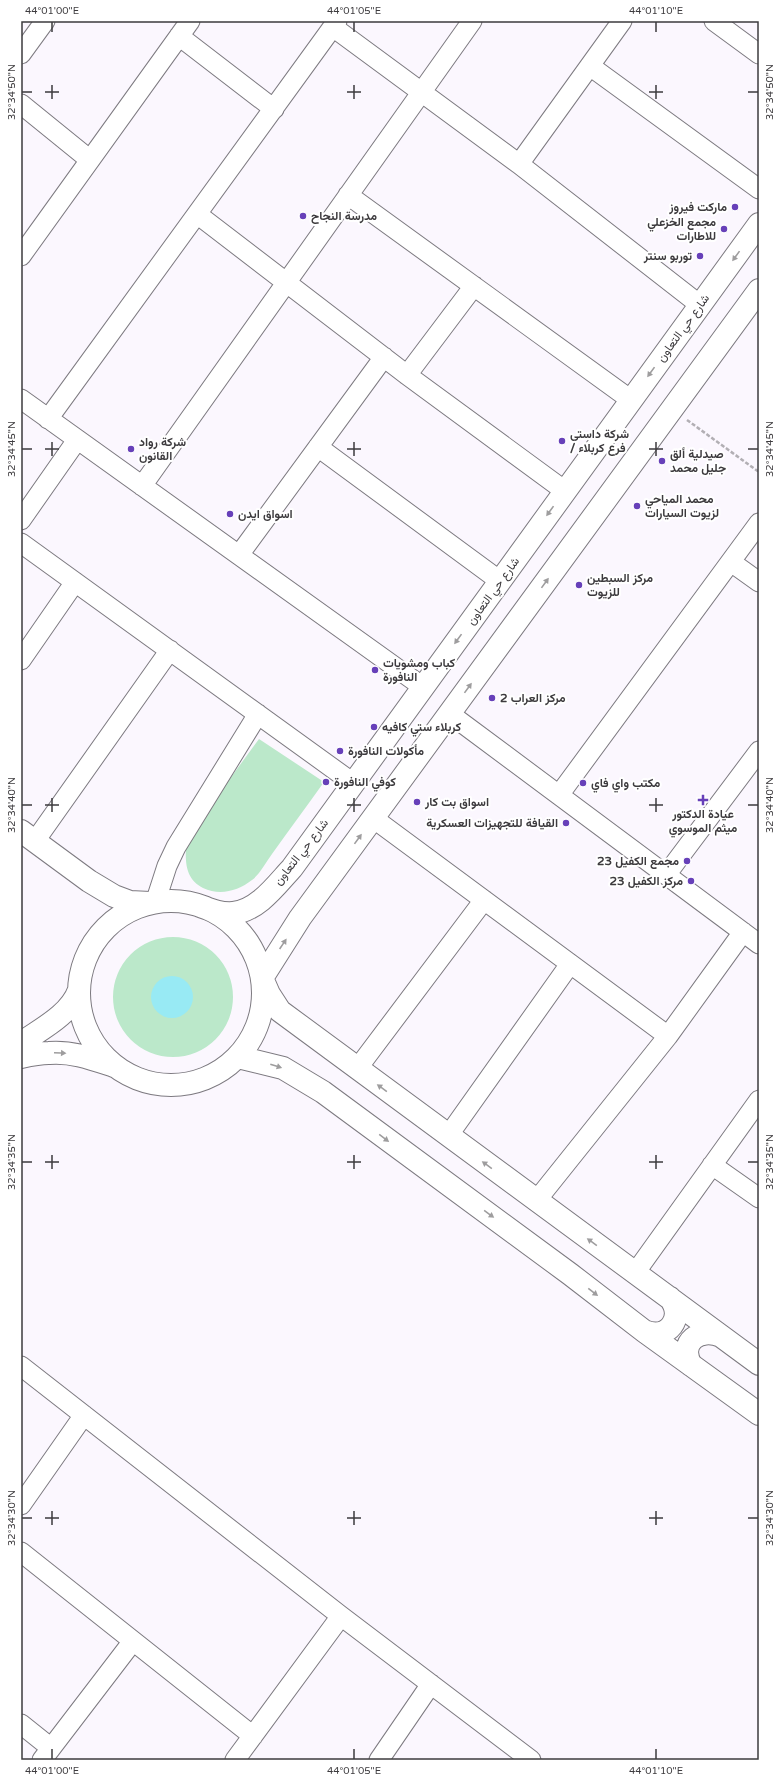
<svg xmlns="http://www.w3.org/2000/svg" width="780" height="1781" viewBox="0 0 780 1781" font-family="'Varela Round',Vazirmatn,sans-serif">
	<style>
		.green { fill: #bbe8ca }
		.water { fill: #98eaf4 }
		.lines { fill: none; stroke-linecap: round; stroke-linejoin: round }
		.minor-casing { stroke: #7d7a80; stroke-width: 21 }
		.major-casing { stroke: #7d7a80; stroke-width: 24 }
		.path { stroke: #b2afb4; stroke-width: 2.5; stroke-dasharray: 4 2; stroke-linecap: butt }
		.minor { stroke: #fff; stroke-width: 19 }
		.major { stroke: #fff; stroke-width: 22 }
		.oneway { fill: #9e9d9e }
		.ticks { fill: none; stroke: #3d3b3e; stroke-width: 1.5 }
		.poi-dot { fill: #6740b9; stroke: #fff; stroke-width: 1.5 }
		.labels { text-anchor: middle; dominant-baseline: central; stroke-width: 4; stroke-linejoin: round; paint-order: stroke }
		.poi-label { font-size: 12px; font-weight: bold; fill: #3d3b3e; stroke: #fff; text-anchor: start }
		.street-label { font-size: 12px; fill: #3d3b3e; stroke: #fff }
		.neatline { fill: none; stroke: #3d3b3e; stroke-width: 1.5 }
		.ticks-label { font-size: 10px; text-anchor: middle; fill: #3d3b3e }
	</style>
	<rect width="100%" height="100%" fill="#fbf7fe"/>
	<path class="green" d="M 259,739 L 324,782 C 307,806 289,830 272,854 C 266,862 260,874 252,880 C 238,891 220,896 203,888 C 183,878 185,857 187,837 Z
		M113 997a60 60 0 1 1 120 0a60 60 0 1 1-120 0Z"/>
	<path class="water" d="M151 997a21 21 0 1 1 42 0a21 21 0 1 1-42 0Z"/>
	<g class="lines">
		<defs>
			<path id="minor" d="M 714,21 L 759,54
				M 333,27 L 519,164 L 700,305
				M 179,36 L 274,109
				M 21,54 L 45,21
				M 590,66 L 759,189
				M 21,104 L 90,160
				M 519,164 L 622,21
				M 348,195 L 631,400
				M 197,214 L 407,375 L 565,491
				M 21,256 L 190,21
				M 407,375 L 474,286
				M 21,399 L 423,687
				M 48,419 L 337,21
				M 318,447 L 500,581
				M 142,486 L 472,21
				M 21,520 L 77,440
				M 21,543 L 353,783
				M 239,555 L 384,357
				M 731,562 L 759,582
				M 21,660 L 75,582
				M 450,714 L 759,944
				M 559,795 L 759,523
				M 373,818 L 668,1036
				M 35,841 L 170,650
				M 666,875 L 759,751
				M 155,903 L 167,866 L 176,847 L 258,714
				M 357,1069 L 484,900
				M 448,1136 L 570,964
				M 712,1165 L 759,1198
				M 536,1201 L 668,1036 L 743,932
				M 635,1273 L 759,1100
				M 21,1366 L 341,1616 L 531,1760
				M 21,1505 L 84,1415
				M 21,1552 L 253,1736
				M 21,1724 L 51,1748
				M 42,1760 L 133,1641
				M 235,1760 L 341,1616
				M 379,1760 L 431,1684"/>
			<path id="major" d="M 759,290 L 300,918 L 262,978 L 269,994 L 280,1011 L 759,1364
				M 21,831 L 89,881 L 114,896 L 130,902 L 150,903
				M79 993a92 92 0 1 1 184 0a92 92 0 1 1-184 0Z
				M 200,906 C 211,910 221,914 233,913 C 258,911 277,884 292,868 L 759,224
				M 21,1043 C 41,1029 70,1015 79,990
				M 21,1057 C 30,1055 40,1053 49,1053 C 72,1051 93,1059 114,1066
				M 238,1057 L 283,1068 L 323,1092 L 570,1274 L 644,1331 L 759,1414
				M 644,1331 C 668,1341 685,1318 670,1298
				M 691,1365 C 678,1342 700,1327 721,1336"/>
		</defs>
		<use href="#minor" class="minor-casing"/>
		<use href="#major" class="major-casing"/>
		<path class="path" d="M 687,420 L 759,472"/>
		<use href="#minor" class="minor"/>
		<use href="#major" class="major"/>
	</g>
	<defs><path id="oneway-solid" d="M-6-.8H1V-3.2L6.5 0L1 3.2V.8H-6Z"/></defs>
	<g class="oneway">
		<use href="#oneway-solid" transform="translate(736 256) rotate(126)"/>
		<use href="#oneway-solid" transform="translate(651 372) rotate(126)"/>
		<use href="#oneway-solid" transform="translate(550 511) rotate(126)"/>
		<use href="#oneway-solid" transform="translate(545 583) rotate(-54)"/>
		<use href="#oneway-solid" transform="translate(458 639) rotate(126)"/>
		<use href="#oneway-solid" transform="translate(468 688) rotate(-54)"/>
		<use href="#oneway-solid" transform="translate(358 839) rotate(-54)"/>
		<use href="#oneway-solid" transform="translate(283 944) rotate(-56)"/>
		<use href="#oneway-solid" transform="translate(60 1053) rotate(3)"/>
		<use href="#oneway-solid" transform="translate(276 1066) rotate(18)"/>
		<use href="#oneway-solid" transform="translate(382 1088) rotate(-144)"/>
		<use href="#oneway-solid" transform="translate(384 1138) rotate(37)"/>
		<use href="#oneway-solid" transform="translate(487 1165) rotate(-144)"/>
		<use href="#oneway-solid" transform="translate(489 1214) rotate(36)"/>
		<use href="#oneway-solid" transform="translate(592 1242) rotate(-144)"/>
		<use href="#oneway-solid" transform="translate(593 1292) rotate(38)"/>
	</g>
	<path class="ticks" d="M 52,22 L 52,32M 354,22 L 354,32M 656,22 L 656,32M 52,85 L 52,99M 354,85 L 354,99M 656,85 L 656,99M 22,92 L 32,92M 45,92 L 59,92M 347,92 L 361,92M 649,92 L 663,92M 748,92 L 758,92M 52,442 L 52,456M 354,442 L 354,456M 656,442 L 656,456M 22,449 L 32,449M 45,449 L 59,449M 347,449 L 361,449M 649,449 L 663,449M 748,449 L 758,449M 52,798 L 52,812M 354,798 L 354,812M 656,798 L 656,812M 22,805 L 32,805M 45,805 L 59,805M 347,805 L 361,805M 649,805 L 663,805M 748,805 L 758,805M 52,1155 L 52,1169M 354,1155 L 354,1169M 656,1155 L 656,1169M 22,1162 L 32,1162M 45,1162 L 59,1162M 347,1162 L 361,1162M 649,1162 L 663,1162M 748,1162 L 758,1162M 52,1511 L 52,1525M 354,1511 L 354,1525M 656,1511 L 656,1525M 22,1518 L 32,1518M 45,1518 L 59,1518M 347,1518 L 361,1518M 649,1518 L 663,1518M 748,1518 L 758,1518M 52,1749 L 52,1759M 354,1749 L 354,1759M 656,1749 L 656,1759"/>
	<g class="poi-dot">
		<circle cx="735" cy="207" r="4"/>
		<circle cx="303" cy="216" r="4"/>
		<circle cx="724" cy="229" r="4"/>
		<circle cx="700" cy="256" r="4"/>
		<circle cx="562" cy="441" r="4"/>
		<circle cx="131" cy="449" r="4"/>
		<circle cx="662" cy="461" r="4"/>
		<circle cx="637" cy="506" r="4"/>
		<circle cx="230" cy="514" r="4"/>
		<circle cx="579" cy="585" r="4"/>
		<circle cx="375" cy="670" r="4"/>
		<circle cx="492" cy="698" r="4"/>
		<circle cx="374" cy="727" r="4"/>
		<circle cx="340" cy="751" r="4"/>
		<circle cx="326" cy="782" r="4"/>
		<circle cx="583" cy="783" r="4"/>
		<path d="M701 794h4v4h4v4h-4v4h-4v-4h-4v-4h4z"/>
		<circle cx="417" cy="802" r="4"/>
		<circle cx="566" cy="823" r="4"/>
		<circle cx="687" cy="861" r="4"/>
		<circle cx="691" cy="881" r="4"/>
	</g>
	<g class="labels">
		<g class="poi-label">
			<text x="727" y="207" text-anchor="end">ماركت فيروز</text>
			<text x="311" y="216">مدرسة النجاح</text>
			<text x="716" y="222" text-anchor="end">مجمع الخزعلي<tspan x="716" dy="14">للاطارات</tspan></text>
			<text x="692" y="256" text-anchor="end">توربو سنتر</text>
			<text x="570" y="434">شركة داستي<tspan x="570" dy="14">/ فرع كربلاء</tspan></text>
			<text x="139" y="442">شركة رواد<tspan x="139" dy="14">القانون</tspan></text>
			<text x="670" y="454">صيدلية ألق<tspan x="670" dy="14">جليل محمد</tspan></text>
			<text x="645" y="499">محمد المياحي<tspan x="645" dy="14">لزيوت السيارات</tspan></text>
			<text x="238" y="514">اسواق ايدن</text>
			<text x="587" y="578">مركز السبطين<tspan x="587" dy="14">للزيوت</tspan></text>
			<text x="383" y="663">كباب ومشويات<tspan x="383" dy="14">النافورة</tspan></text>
			<text x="500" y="698">مركز العراب 2</text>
			<text x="382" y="727">كربلاء ستي كافيه</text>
			<text x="348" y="751">مأكولات النافورة</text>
			<text x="334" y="782">كوفي النافورة</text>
			<text x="591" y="783">مكتب واي فاي</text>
			<text x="425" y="802">اسواق بت كار</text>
			<text x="703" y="814" text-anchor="middle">عيادة الدكتور<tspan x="703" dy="14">ميثم الموسوي</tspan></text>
			<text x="558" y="823" text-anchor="end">القيافة للتجهيزات العسكرية</text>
			<text x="679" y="861" text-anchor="end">مجمع الكفيل 23</text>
			<text x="683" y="881" text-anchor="end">مركز الكفيل 23</text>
		</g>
		<g class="street-label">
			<text transform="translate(683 328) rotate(-54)">شارع حي التعاون</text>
			<text transform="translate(493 591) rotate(-54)">شارع حي التعاون</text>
			<text transform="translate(301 852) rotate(-52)">شارع حي التعاون</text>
		</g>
	</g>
	<rect width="780" height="1781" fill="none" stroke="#ffffff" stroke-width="44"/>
	<rect x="22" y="22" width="736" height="1737" class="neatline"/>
	<g class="ticks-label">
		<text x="52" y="14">44°01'00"E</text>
		<text x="354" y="14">44°01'05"E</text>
		<text x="656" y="14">44°01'10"E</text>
		<text transform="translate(11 92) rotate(-90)" y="4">32°34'50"N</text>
		<text transform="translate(769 92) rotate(-90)" y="4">32°34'50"N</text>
		<text transform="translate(11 449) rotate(-90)" y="4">32°34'45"N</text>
		<text transform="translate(769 449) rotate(-90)" y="4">32°34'45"N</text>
		<text transform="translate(11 805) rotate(-90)" y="4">32°34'40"N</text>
		<text transform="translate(769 805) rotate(-90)" y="4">32°34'40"N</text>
		<text transform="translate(11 1162) rotate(-90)" y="4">32°34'35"N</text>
		<text transform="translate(769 1162) rotate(-90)" y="4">32°34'35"N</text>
		<text transform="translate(11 1518) rotate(-90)" y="4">32°34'30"N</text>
		<text transform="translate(769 1518) rotate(-90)" y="4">32°34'30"N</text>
		<text x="52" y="1774">44°01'00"E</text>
		<text x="354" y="1774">44°01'05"E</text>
		<text x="656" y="1774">44°01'10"E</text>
	</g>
</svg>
